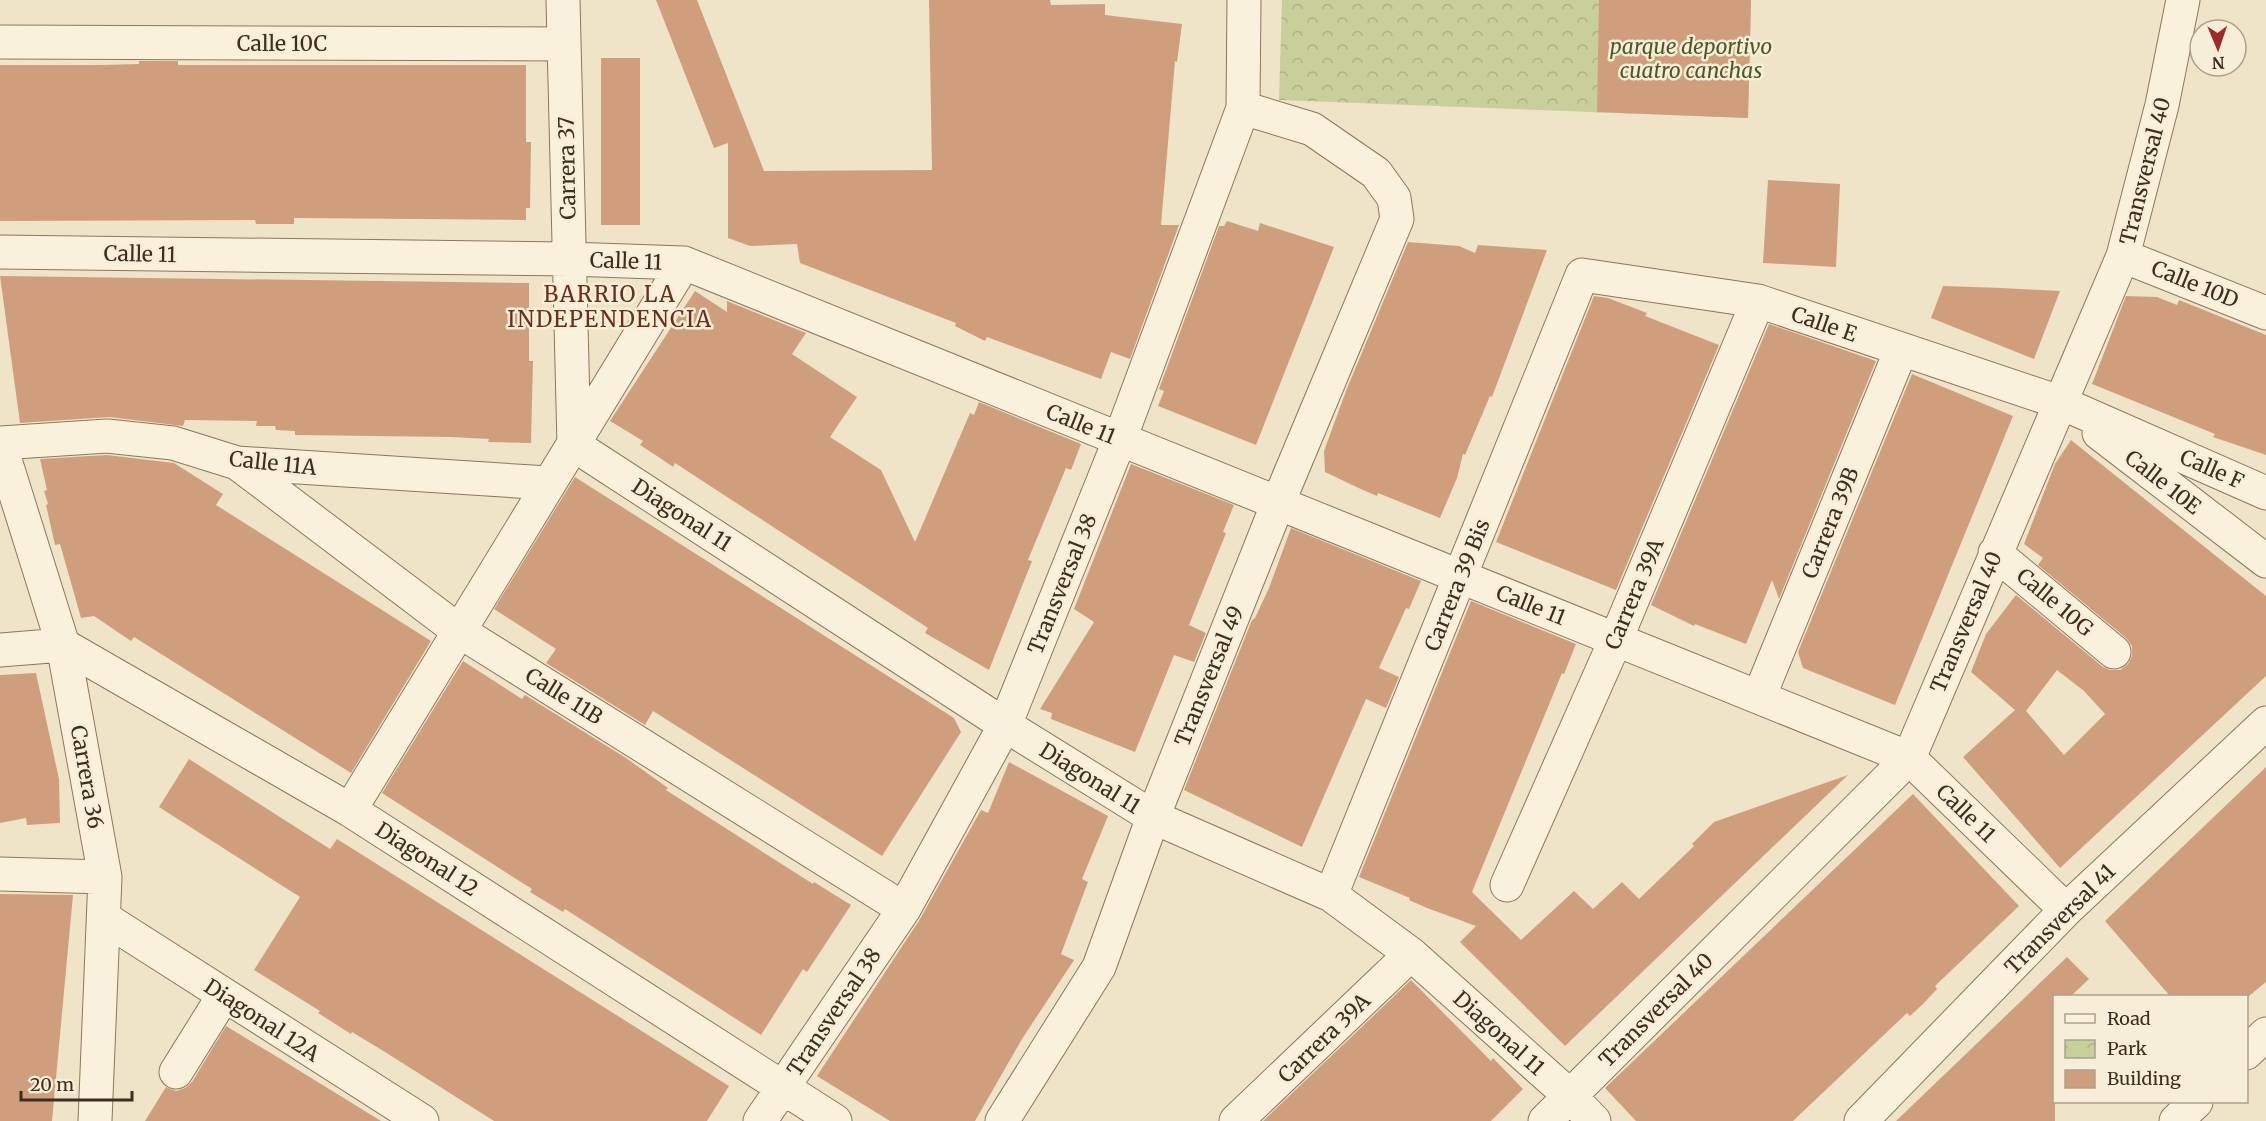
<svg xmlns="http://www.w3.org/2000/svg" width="2266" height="1121" viewBox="0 0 2266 1121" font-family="Merriweather,serif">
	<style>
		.park { fill: url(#park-crowns) }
		.building { fill: #cf9f7d; fill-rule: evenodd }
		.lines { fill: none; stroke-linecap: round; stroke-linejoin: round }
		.minor-casing { stroke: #8d765c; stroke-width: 35 }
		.minor { stroke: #faf1dc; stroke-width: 33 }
		.labels { text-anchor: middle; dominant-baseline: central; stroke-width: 5; stroke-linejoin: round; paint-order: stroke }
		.street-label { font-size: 21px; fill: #3d2e20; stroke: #f7eed8 }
		.park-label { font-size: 21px; font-style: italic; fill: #4d5a26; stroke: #f7eed8 }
		.neighbourhood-label { font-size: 22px; letter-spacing: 1.5px; fill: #6b2e1e; stroke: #f7eed8 }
	</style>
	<defs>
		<pattern id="park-crowns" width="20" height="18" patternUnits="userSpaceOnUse" patternTransform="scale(1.5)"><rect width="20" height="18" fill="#c9cf9b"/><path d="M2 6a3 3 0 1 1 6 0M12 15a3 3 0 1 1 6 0" fill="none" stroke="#aeb285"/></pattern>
	</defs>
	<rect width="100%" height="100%" fill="#f0e4c8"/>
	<path class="park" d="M 1282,0 L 1751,0 L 1748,118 L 1279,100 Z"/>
	<path class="building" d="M 656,0 L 697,0 L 764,171 L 932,170 L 929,0 L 1050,0 L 1051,5 L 1105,4 L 1105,15 L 1182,24 L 1177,62 L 1175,61 L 1161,225 L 1179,225 L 1130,359 L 1111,352 L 1101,379 L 987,337 L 985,341 L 955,326 L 956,323 L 800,263 L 797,244 L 750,246 L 728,238 L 728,143 L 714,148 Z
		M 1599,0 L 1751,0 L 1748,118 L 1597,112 Z
		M 601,58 L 640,58 L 640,225 L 601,225 Z
		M 139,61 L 178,61 L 178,65 L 526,65 L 526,142 L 531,142 L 530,208 L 526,208 L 526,220 L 294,218 L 294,224 L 256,224 L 255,220 L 0,221 L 0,65 L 101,65 L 139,64 Z
		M 1768,180 L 1840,184 L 1836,267 L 1763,263 Z
		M 1227,221 L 1258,231 L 1260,223 L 1334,247 L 1256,445 L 1158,406 L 1164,391 L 1159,389 L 1165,373 L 1219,226 L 1224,226 Z
		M 1408,242 L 1459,246 L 1475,253 L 1478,245 L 1547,250 L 1492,397 L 1490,396 L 1465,455 L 1463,454 L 1457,478 L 1440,518 L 1378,493 L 1377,496 L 1363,490 L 1325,472 L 1324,451 L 1346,391 Z
		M 0,276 L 529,283 L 529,361 L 533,361 L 531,443 L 488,442 L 489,439 L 450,437 L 295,435 L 295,431 L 276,430 L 275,426 L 256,426 L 257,421 L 185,420 L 183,426 L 109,417 L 20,423 Z
		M 1943,286 L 2002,288 L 2060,291 L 2034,359 L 1931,318 Z
		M 695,291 L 727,312 L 727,301 L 806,333 L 792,354 L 857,397 L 830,437 L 881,470 L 915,542 L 970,413 L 974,415 L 979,402 L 1081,444 L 1071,470 L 1066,468 L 1028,560 L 1032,561 L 989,670 L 925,633 L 928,628 L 675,463 L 673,467 L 657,456 L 640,445 L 643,441 L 610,421 Z
		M 1594,296 L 1608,298 L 1647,313 L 1645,316 L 1719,345 L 1616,590 L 1496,542 Z
		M 2126,296 L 2157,297 L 2177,305 L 2179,300 L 2266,335 L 2266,455 L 2213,437 L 2215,434 L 2092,384 Z
		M 1769,324 L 1876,361 L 1779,599 L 1772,580 L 1746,644 L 1695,624 L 1694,626 L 1651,605 Z
		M 1912,374 L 2013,416 L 1895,705 L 1803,668 L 1798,652 Z
		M 2071,440 L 2266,596 L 2266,676 L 2060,868 L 1963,757 L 2015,710 L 1971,672 L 1986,634 L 2016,595 L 2103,667 L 2110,670 L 2120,670 L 2128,664 L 2132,656 L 2132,646 L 2126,638 L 2038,565 L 2043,558 L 2024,544 L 2055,464 ZM 2057,670 L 2084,691 L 2105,714 L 2064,755 L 2026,711 Z
		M 107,455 L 174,463 L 223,494 L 216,505 L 431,641 L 351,773 L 134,637 L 131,641 L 94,616 L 81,618 L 60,544 L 55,545 L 46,505 L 48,504 L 44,491 L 47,490 L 40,459 Z
		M 1131,464 L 1234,505 L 1223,532 L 1226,533 L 1189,625 L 1206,633 L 1194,662 L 1174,655 L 1135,752 L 1051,719 L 1052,713 L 1040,709 L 1094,622 L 1074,609 Z
		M 575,477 L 954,718 L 961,732 L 882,856 L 653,711 L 645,725 L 546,663 L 556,649 L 494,609 Z
		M 1291,528 L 1421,581 L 1409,609 L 1406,608 L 1379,668 L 1399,677 L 1386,708 L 1366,699 L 1302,847 L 1184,790 L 1252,620 L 1255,618 L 1269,588 Z
		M 1471,601 L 1576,644 L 1564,674 L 1562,673 L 1472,892 L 1521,940 L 1574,891 L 1593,909 L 1622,882 L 1639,899 L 1694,846 L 1692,844 L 1714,822 L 1848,775 L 1565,1046 L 1460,942 L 1476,926 L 1427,908 L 1409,900 L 1410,898 L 1359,877 Z
		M 463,661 L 522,699 L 525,695 L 626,758 L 668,788 L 666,790 L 813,884 L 814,882 L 851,905 L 807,972 L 803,969 L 761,1035 L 565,909 L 563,912 L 530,892 L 532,889 L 382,793 Z
		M 36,673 L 59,779 L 60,823 L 27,825 L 26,818 L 0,823 L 0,675 Z
		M 189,759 L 330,849 L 337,839 L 353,849 L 729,1086 L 707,1121 L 494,1121 L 385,1052 L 352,1032 L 351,1034 L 318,1013 L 320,1011 L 254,970 L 300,897 L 159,807 Z
		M 1009,762 L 1108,816 L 1082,879 L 1088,882 L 1061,954 L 1074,960 L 1022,1039 L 975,1121 L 890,1121 L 817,1076 L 920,919 L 981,810 L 988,813 Z
		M 2266,767 L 2266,982 L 2249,996 L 2170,996 L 2105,921 Z
		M 1913,794 L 2019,906 L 1935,986 L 1937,989 L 1924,1003 L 1910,1016 L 1907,1013 L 1793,1121 L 1636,1121 L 1605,1088 Z
		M 0,894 L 73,895 L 52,1121 L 0,1121 Z
		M 2067,957 L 2089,979 L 2071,996 L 2055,996 L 2055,1121 L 1896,1121 Z
		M 1411,980 L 1491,1061 L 1493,1058 L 1523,1089 L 1491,1121 L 1263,1121 Z
		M 226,1026 L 274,1055 L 381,1121 L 145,1121 L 166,1087 L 176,1091 L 185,1088 L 192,1082 Z"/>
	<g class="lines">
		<defs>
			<path id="minor" d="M 563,0 L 574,445
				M 0,42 L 564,44
				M 0,252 L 569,259 L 684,263 L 1909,758 L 2066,910
				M 2123,256 L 2266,313
				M 2099,433 L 2266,561
				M 0,443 L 107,436 L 173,443 L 237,463 L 548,483
				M 0,444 L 63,645 L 105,877 L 95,1121
				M 574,445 L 1005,725 L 1153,817 L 1331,895 L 1411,954 L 1570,1096 L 1594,1121
				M 237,463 L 459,631 L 904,909
				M 1995,553 L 2114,652
				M 0,650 L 63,645 L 350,810 L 835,1121
				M 1759,697 L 1901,350
				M 350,810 L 684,263
				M 0,874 L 105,877
				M 1507,885 L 1616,639 L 1758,301
				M 1331,895 L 1582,275 L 1758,301 L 2059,402 L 2266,493
				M 104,918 L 422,1121
				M 2246,1053 L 2266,1034
				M 176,1072 L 224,995
				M 760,1121 L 904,909 L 1005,725 L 1120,439 L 1243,108 L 1244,0
				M 1002,1121 L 1099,967 L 1153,817 L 1278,503 L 1397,219 L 1394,198 L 1376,173 L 1312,129 L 1243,108
				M 1236,1121 L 1411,954
				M 1545,1121 L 1909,758 L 2123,256 L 2162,105 L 2183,0
				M 1861,1121 L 2066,910 L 2266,723
				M 2176,1121 L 2196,1102"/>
		</defs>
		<use href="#minor" class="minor-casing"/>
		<use href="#minor" class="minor"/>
	</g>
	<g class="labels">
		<g class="street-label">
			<text x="282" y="43">Calle 10C</text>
			<text transform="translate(567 168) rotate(-91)">Carrera 37</text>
			<text transform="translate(2145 171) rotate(-76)">Transversal 40</text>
			<text transform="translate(140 254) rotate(1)">Calle 11</text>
			<text transform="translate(626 261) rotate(2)">Calle 11</text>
			<text transform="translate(2195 284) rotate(22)">Calle 10D</text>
			<text transform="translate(1824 324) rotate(19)">Calle E</text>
			<text transform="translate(1081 424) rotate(22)">Calle 11</text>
			<text transform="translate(273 463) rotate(6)">Calle 11A</text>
			<text transform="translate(2212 469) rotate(24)">Calle F</text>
			<text transform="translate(2163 482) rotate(38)">Calle 10E</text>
			<text transform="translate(682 515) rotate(33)">Diagonal 11</text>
			<text transform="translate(1830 523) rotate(-68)">Carrera 39B</text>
			<text transform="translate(1062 584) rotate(-68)">Transversal 38</text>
			<text transform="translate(1457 585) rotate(-68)">Carrera 39 Bis</text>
			<text transform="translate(1634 594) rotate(-67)">Carrera 39A</text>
			<text transform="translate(2055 602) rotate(40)">Calle 10G</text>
			<text transform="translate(1531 605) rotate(22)">Calle 11</text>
			<text transform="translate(1966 622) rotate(-67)">Transversal 40</text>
			<text transform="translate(1209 676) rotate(-68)">Transversal 49</text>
			<text transform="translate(564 696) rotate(32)">Calle 11B</text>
			<text transform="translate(87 777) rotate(80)">Carrera 36</text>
			<text transform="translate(1090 778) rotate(32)">Diagonal 11</text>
			<text transform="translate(1966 813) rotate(44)">Calle 11</text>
			<text transform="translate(427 859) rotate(33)">Diagonal 12</text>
			<text transform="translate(2060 919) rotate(-45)">Transversal 41</text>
			<text transform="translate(1656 1010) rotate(-45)">Transversal 40</text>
			<text transform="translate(834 1012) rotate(-56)">Transversal 38</text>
			<text transform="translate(262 1020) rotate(33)">Diagonal 12A</text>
			<text transform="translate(1499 1033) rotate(42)">Diagonal 11</text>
			<text transform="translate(1324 1038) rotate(-44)">Carrera 39A</text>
		</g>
		<g class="park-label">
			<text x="1691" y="46">parque deportivo<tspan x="1691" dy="24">cuatro canchas</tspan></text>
		</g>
		<g class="neighbourhood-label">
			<text x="610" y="294">BARRIO LA<tspan x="610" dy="25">INDEPENDENCIA</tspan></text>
		</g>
	</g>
	<rect x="2053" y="995" width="195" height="108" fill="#f7eed8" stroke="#ada18e" stroke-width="1.5"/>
	<rect x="2065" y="1014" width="30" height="9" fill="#faf1dc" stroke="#ada18e" stroke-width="1.5"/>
	<text x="2107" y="1025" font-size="18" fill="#3d2e20">Road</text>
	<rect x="2065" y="1040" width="30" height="18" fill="url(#park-crowns)" stroke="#ada18e" stroke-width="1.5"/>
	<text x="2107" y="1055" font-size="18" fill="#3d2e20">Park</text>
	<rect x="2065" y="1070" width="30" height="18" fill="#cf9f7d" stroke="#ada18e" stroke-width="1.5"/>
	<text x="2107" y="1085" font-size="18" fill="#3d2e20">Building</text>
	<g transform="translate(2218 48) rotate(178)"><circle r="28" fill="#f7eed8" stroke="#ada18e" stroke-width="1.5"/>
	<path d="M0-4.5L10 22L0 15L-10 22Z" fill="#9e2a2b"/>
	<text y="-9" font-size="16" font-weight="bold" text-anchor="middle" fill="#3d2e20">N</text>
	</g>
	<path d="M21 1091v9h111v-9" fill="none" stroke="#3d2e20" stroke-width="3"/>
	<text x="30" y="1091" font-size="18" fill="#3d2e20" stroke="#f7eed8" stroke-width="4.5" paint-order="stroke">20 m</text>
</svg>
